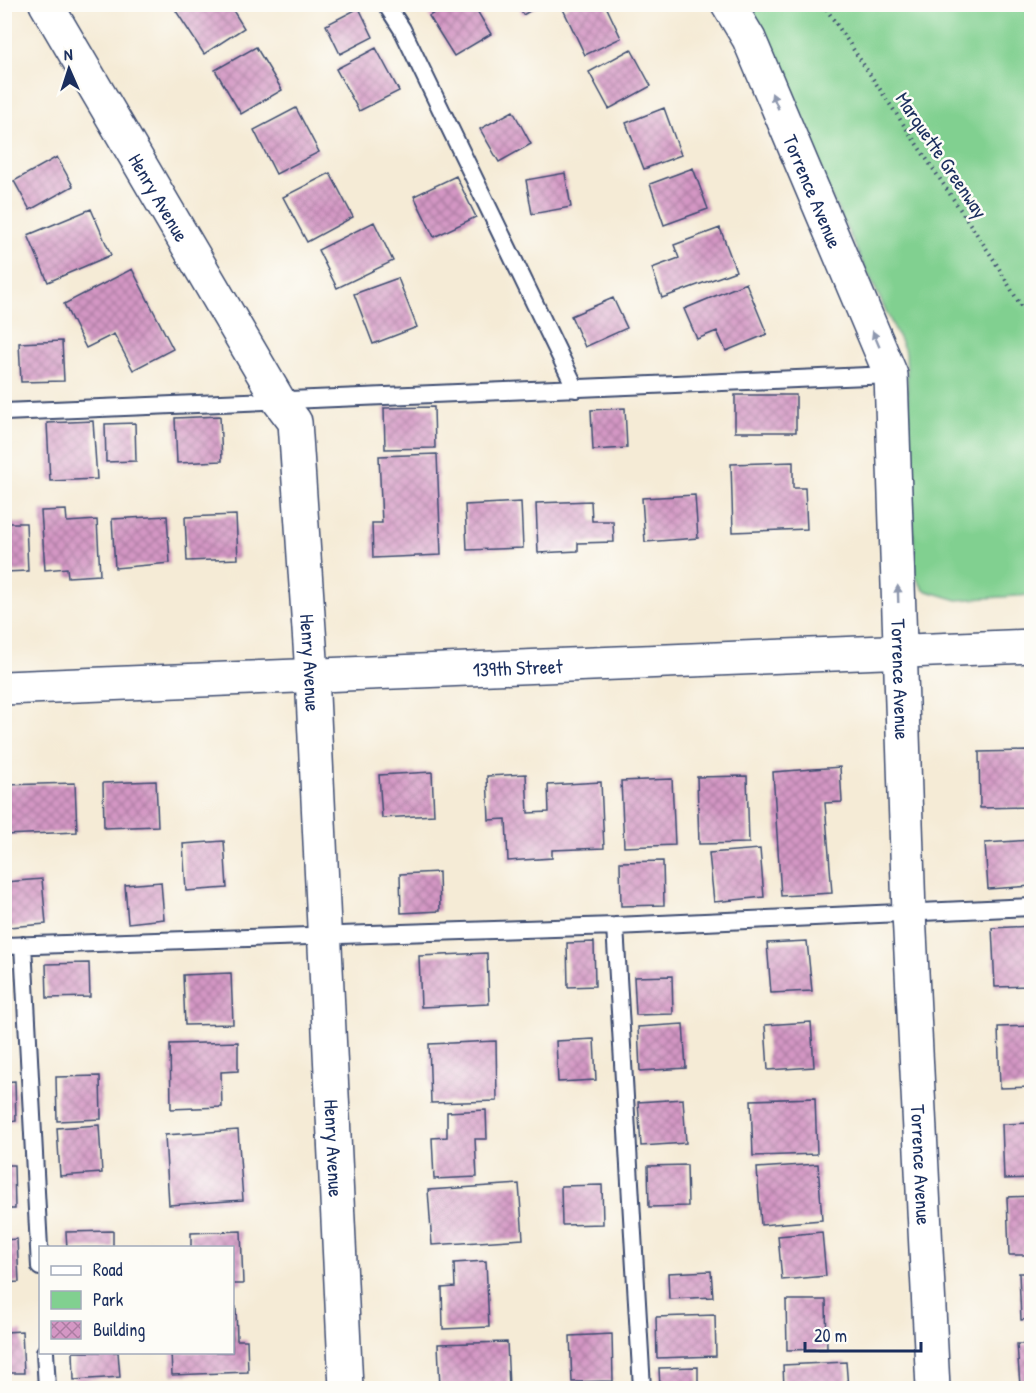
<svg xmlns="http://www.w3.org/2000/svg" width="1036" height="1393" viewBox="0 0 1036 1393" font-family="'Patrick Hand',sans-serif">
	<style>
		.green { fill: #81d090; stroke: #4e8077; stroke-width: 1.5 }
		.building { fill: url(#building-cross-hatch) }
		.lines { fill: none; stroke-linecap: round; stroke-linejoin: round }
		.service-casing { stroke: #3c4b70; stroke-width: 20 }
		.minor-casing { stroke: #3c4b70; stroke-width: 36 }
		.path { stroke: #3c4b70; stroke-width: 4; stroke-dasharray: 1.5 4.5; stroke-linecap: butt }
		.service { stroke: #fff; stroke-width: 16 }
		.minor { stroke: #fff; stroke-width: 33 }
		.oneway { fill: #8d97ae }
		.labels { text-anchor: middle; dominant-baseline: central; stroke-width: 5; stroke-linejoin: round; paint-order: stroke }
		.street-label { font-size: 20px; fill: #1b2f5e; stroke: #fdfcf7 }
	</style>
	<defs>
		<pattern id="building-cross-hatch" width="8" height="8" patternUnits="userSpaceOnUse" patternTransform="scale(1.5)"><rect width="8" height="8" fill="#d497c4"/><path d="M0 0l8 8M0 8l8-8" fill="none" stroke="#ab7ca2"/></pattern>
	</defs>
	<rect width="100%" height="100%" fill="#fdfcf7"/>
	<filter id="ink" filterUnits="userSpaceOnUse"><feTurbulence type="fractalNoise" baseFrequency=".0167" numOctaves="2"/><feDisplacementMap in="SourceGraphic" scale="12" xChannelSelector="R" yChannelSelector="G"/><feConvolveMatrix kernelMatrix="1 2 1 2 8 2 1 2 1" color-interpolation-filters="sRGB"/></filter>
	<filter id="wash" filterUnits="userSpaceOnUse"><feTurbulence type="fractalNoise" baseFrequency=".008" numOctaves="4" result="noise"/><feDisplacementMap in="SourceGraphic" scale="24" xChannelSelector="R" yChannelSelector="G"/><feGaussianBlur stdDeviation="1.35" result="paint"/><feColorMatrix in="noise" values="0 0 0 0 0 0 0 0 0 0 0 0 0 0 0 0 0 1.4 0 .05"/><feComposite in="paint" operator="in"/></filter>
	<g filter="url(#wash)">
		<rect width="100%" height="100%" fill="#f5ebd6"/>
		<path class="green" d="M 740,5 L 1031,5 L 1031,595 L 957,600 L 924,590 L 915,576 L 906,353 Z"/>
		<g id="blocks">
			<path class="building" d="M 187,4 L 229,4 L 244,28 L 204,54 L 176,11 Z
				M 448,4 L 473,4 L 491,34 L 454,56 L 429,16 Z
				M 517,4 L 542,4 L 523,15 Z
				M 572,4 L 605,4 L 621,38 L 585,55 L 563,9 Z
				M 359,8 L 373,37 L 340,54 L 326,25 Z
				M 256,47 L 282,90 L 241,114 L 215,70 Z
				M 376,48 L 399,91 L 359,111 L 336,69 Z
				M 631,49 L 651,86 L 609,109 L 589,72 Z
				M 296,108 L 319,152 L 276,174 L 254,130 Z
				M 664,108 L 681,155 L 644,169 L 626,123 Z
				M 513,111 L 531,144 L 499,162 L 480,129 Z
				M 57,157 L 73,186 L 30,210 L 14,181 Z
				M 693,168 L 708,209 L 664,225 L 650,184 Z
				M 330,173 L 353,217 L 307,242 L 283,197 Z
				M 565,173 L 571,207 L 532,214 L 526,180 Z
				M 456,176 L 476,217 L 434,237 L 414,196 Z
				M 91,209 L 111,255 L 48,282 L 28,235 Z
				M 374,222 L 393,261 L 337,288 L 318,250 Z
				M 720,228 L 736,271 L 662,298 L 652,268 L 679,258 L 674,245 Z
				M 132,269 L 173,349 L 133,370 L 114,334 L 86,348 L 64,304 Z
				M 398,278 L 417,327 L 373,344 L 354,294 Z
				M 746,283 L 767,334 L 726,351 L 717,331 L 697,339 L 684,309 Z
				M 613,298 L 627,328 L 585,347 L 571,316 Z
				M 62,341 L 64,381 L 21,382 L 19,343 Z
				M 735,395 L 796,395 L 796,432 L 735,432 Z
				M 434,407 L 435,448 L 385,449 L 384,408 Z
				M 625,408 L 627,448 L 593,450 L 591,410 Z
				M 220,416 L 222,461 L 177,463 L 175,418 Z
				M 93,421 L 97,479 L 50,481 L 47,423 Z
				M 135,423 L 136,461 L 106,462 L 105,424 Z
				M 437,454 L 441,555 L 373,558 L 372,523 L 382,523 L 379,456 Z
				M 793,462 L 793,488 L 805,488 L 807,529 L 733,532 L 731,464 Z
				M 695,495 L 698,538 L 645,542 L 642,498 Z
				M 591,501 L 592,521 L 613,521 L 614,542 L 578,543 L 578,551 L 538,553 L 536,503 Z
				M 521,502 L 523,548 L 467,550 L 465,505 Z
				M 66,510 L 67,522 L 97,520 L 100,575 L 68,577 L 67,568 L 45,570 L 41,511 Z
				M 236,515 L 238,559 L 187,561 L 185,517 Z
				M 167,516 L 170,563 L 115,568 L 112,519 Z
				M 4,523 L 26,523 L 28,571 L 4,572 Z
				M 1028,751 L 1029,807 L 980,808 L 979,752 Z
				M 840,767 L 842,802 L 825,803 L 832,893 L 781,896 L 773,772 Z
				M 432,772 L 434,815 L 382,818 L 379,775 Z
				M 526,774 L 528,813 L 549,812 L 548,785 L 601,782 L 604,848 L 552,850 L 552,858 L 508,861 L 506,819 L 489,820 L 487,776 Z
				M 747,776 L 749,843 L 699,844 L 697,777 Z
				M 672,779 L 675,845 L 624,847 L 621,781 Z
				M 156,781 L 158,826 L 104,828 L 103,783 Z
				M 75,783 L 77,832 L 4,835 L 4,785 Z
				M 1031,840 L 1032,886 L 988,889 L 985,843 Z
				M 224,841 L 227,888 L 186,891 L 183,844 Z
				M 760,849 L 764,897 L 714,902 L 709,853 Z
				M 663,861 L 664,905 L 621,906 L 620,862 Z
				M 439,872 L 440,911 L 401,913 L 400,874 Z
				M 42,879 L 46,924 L 8,927 L 5,882 Z
				M 161,882 L 164,919 L 128,923 L 125,885 Z
				M 1032,926 L 1032,986 L 995,987 L 992,928 Z
				M 807,941 L 812,991 L 771,993 L 767,943 Z
				M 594,942 L 595,986 L 568,987 L 567,943 Z
				M 487,953 L 489,1004 L 421,1007 L 419,956 Z
				M 89,963 L 90,997 L 47,998 L 46,964 Z
				M 4,966 L 8,966 L 10,1004 L 4,1004 Z
				M 231,973 L 233,1024 L 185,1025 L 183,975 Z
				M 672,976 L 673,1014 L 636,1015 L 634,977 Z
				M 811,1022 L 814,1067 L 768,1070 L 765,1025 Z
				M 683,1024 L 686,1068 L 640,1071 L 638,1027 Z
				M 1032,1026 L 1032,1087 L 1000,1088 L 998,1027 Z
				M 594,1039 L 596,1080 L 558,1082 L 556,1041 Z
				M 496,1041 L 497,1101 L 431,1103 L 429,1044 Z
				M 238,1042 L 238,1071 L 221,1072 L 222,1107 L 171,1109 L 170,1044 Z
				M 100,1076 L 101,1119 L 57,1121 L 56,1077 Z
				M 15,1081 L 16,1121 L 4,1122 L 4,1082 Z
				M 815,1098 L 817,1154 L 753,1156 L 751,1100 Z
				M 683,1099 L 686,1143 L 641,1146 L 638,1102 Z
				M 486,1110 L 487,1139 L 475,1139 L 477,1177 L 434,1179 L 432,1138 L 447,1137 L 447,1112 Z
				M 1032,1123 L 1032,1178 L 1004,1179 L 1002,1124 Z
				M 99,1125 L 102,1173 L 60,1176 L 57,1128 Z
				M 238,1130 L 243,1200 L 169,1205 L 165,1135 Z
				M 818,1164 L 822,1220 L 761,1225 L 757,1168 Z
				M 4,1165 L 14,1165 L 15,1209 L 4,1209 Z
				M 687,1165 L 688,1206 L 649,1207 L 648,1166 Z
				M 519,1184 L 523,1239 L 432,1245 L 428,1190 Z
				M 602,1185 L 603,1224 L 562,1225 L 561,1186 Z
				M 1032,1196 L 1032,1255 L 1009,1255 L 1007,1197 Z
				M 113,1231 L 113,1248 L 67,1248 L 66,1232 Z
				M 241,1231 L 243,1284 L 232,1284 L 232,1248 L 191,1248 L 191,1233 Z
				M 822,1232 L 826,1276 L 782,1280 L 778,1236 Z
				M 17,1239 L 19,1282 L 4,1283 L 4,1240 Z
				M 486,1261 L 489,1327 L 443,1329 L 442,1288 L 455,1287 L 454,1263 Z
				M 711,1271 L 713,1297 L 669,1299 L 668,1273 Z
				M 1019,1273 L 1032,1273 L 1032,1319 L 1021,1320 Z
				M 786,1300 L 826,1300 L 827,1349 L 787,1350 Z
				M 232,1307 L 236,1307 L 237,1340 L 247,1340 L 248,1372 L 172,1375 L 171,1352 L 232,1352 Z
				M 715,1315 L 716,1356 L 657,1358 L 656,1317 Z
				M 22,1331 L 24,1373 L 5,1373 L 5,1332 Z
				M 612,1334 L 613,1381 L 572,1382 L 570,1336 Z
				M 507,1342 L 509,1388 L 440,1388 L 438,1344 Z
				M 1017,1344 L 1032,1344 L 1032,1385 L 1020,1386 Z
				M 73,1352 L 118,1352 L 120,1377 L 74,1380 Z
				M 846,1362 L 848,1388 L 784,1388 L 783,1365 Z
				M 698,1367 L 698,1388 L 660,1388 L 659,1368 Z"/>
		</g>
	</g>
	<g filter="url(#ink)">
		<use href="#blocks" fill-opacity="0" stroke="#3c4b70" stroke-width="1.5"/>
		<g class="lines">
			<defs>
				<path id="service" d="M 386,4 L 402,29 L 576,389
					M 4,412 L 891,375
					M 615,926 L 642,1388
					M 23,945 L 40,1267
					M 4,946 L 615,926 L 1032,907
					M 45,1352 L 47,1388"/>
				<g id="minor">
					<path id="s1" d="M 46,4 L 279,401 L 295,422 L 312,674 L 346,1388"/>
					<path id="s2" d="M 728,4 L 749,39 L 891,375 L 909,913 L 933,1388"/>
					<path id="s3" d="M 4,688 L 1032,646"/>
				</g>
			</defs>
			<use href="#service" class="service-casing"/>
			<use href="#minor" class="minor-casing"/>
			<path class="path" d="M 823,4 L 994,260 L 1032,325"/>
			<use href="#service" class="service"/>
			<use href="#minor" class="minor"/>
		</g>
		<defs><path id="oneway-solid" d="M-6-.8H1V-3.2L6.5 0L1 3.2V.8H-6Z" transform="scale(1.5)"/></defs>
		<g class="oneway">
			<use href="#oneway-solid" transform="translate(775 101) rotate(-113)"/>
			<use href="#oneway-solid" transform="translate(876 339) rotate(-113)"/>
			<use href="#oneway-solid" transform="translate(898 594) rotate(-92)"/>
		</g>
	</g>
	<g class="labels">
		<g class="street-label">
			<text transform="translate(942 155) rotate(56)">Marquette Greenway</text>
			<text stroke="none"><textPath href="#s2" startOffset="206">Torrence Avenue</textPath></text>
			<text stroke="none"><textPath href="#s1" startOffset="224">Henry Avenue</textPath></text>
			<text stroke="none"><textPath href="#s1" startOffset="728">Henry Avenue</textPath></text>
			<text stroke="none"><textPath href="#s3" startOffset="514">139th Street</textPath></text>
			<text stroke="none"><textPath href="#s2" startOffset="710">Torrence Avenue</textPath></text>
			<text stroke="none"><textPath href="#s1" startOffset="1214">Henry Avenue</textPath></text>
			<text stroke="none"><textPath href="#s2" startOffset="1196">Torrence Avenue</textPath></text>
		</g>
	</g>
	<rect width="1036" height="1393" fill="none" stroke="#fdfcf7" stroke-width="24"/>
	<rect x="39" y="1246" width="195" height="108" fill="#fdfcf7" stroke="#a3aaba" stroke-width="1.5"/>
	<rect x="51" y="1266" width="30" height="9" fill="#ffffff" stroke="#a3aaba" stroke-width="1.5"/>
	<text x="93" y="1276" font-size="18" fill="#1b2f5e">Road</text>
	<rect x="51" y="1291" width="30" height="18" fill="#81d090" stroke="#a3aaba" stroke-width="1.5"/>
	<text x="93" y="1306" font-size="18" fill="#1b2f5e">Park</text>
	<rect x="51" y="1321" width="30" height="18" fill="url(#building-cross-hatch)" stroke="#a3aaba" stroke-width="1.5"/>
	<text x="93" y="1336" font-size="18" fill="#1b2f5e">Building</text>
	<g transform="translate(69 69) rotate(357)" stroke="#fdfcf7" stroke-width="4.5" paint-order="stroke">
	<path d="M0-4.5L10 22L0 15L-10 22Z" fill="#1b2f5e"/>
	<text y="-9" font-size="16" font-weight="bold" text-anchor="middle" fill="#1b2f5e">N</text>
	</g>
	<path d="M805 1342v9h116v-9" fill="none" stroke="#1b2f5e" stroke-width="3"/>
	<text x="814" y="1342" font-size="18" fill="#1b2f5e" stroke="#fdfcf7" stroke-width="4.5" paint-order="stroke">20 m</text>
</svg>
